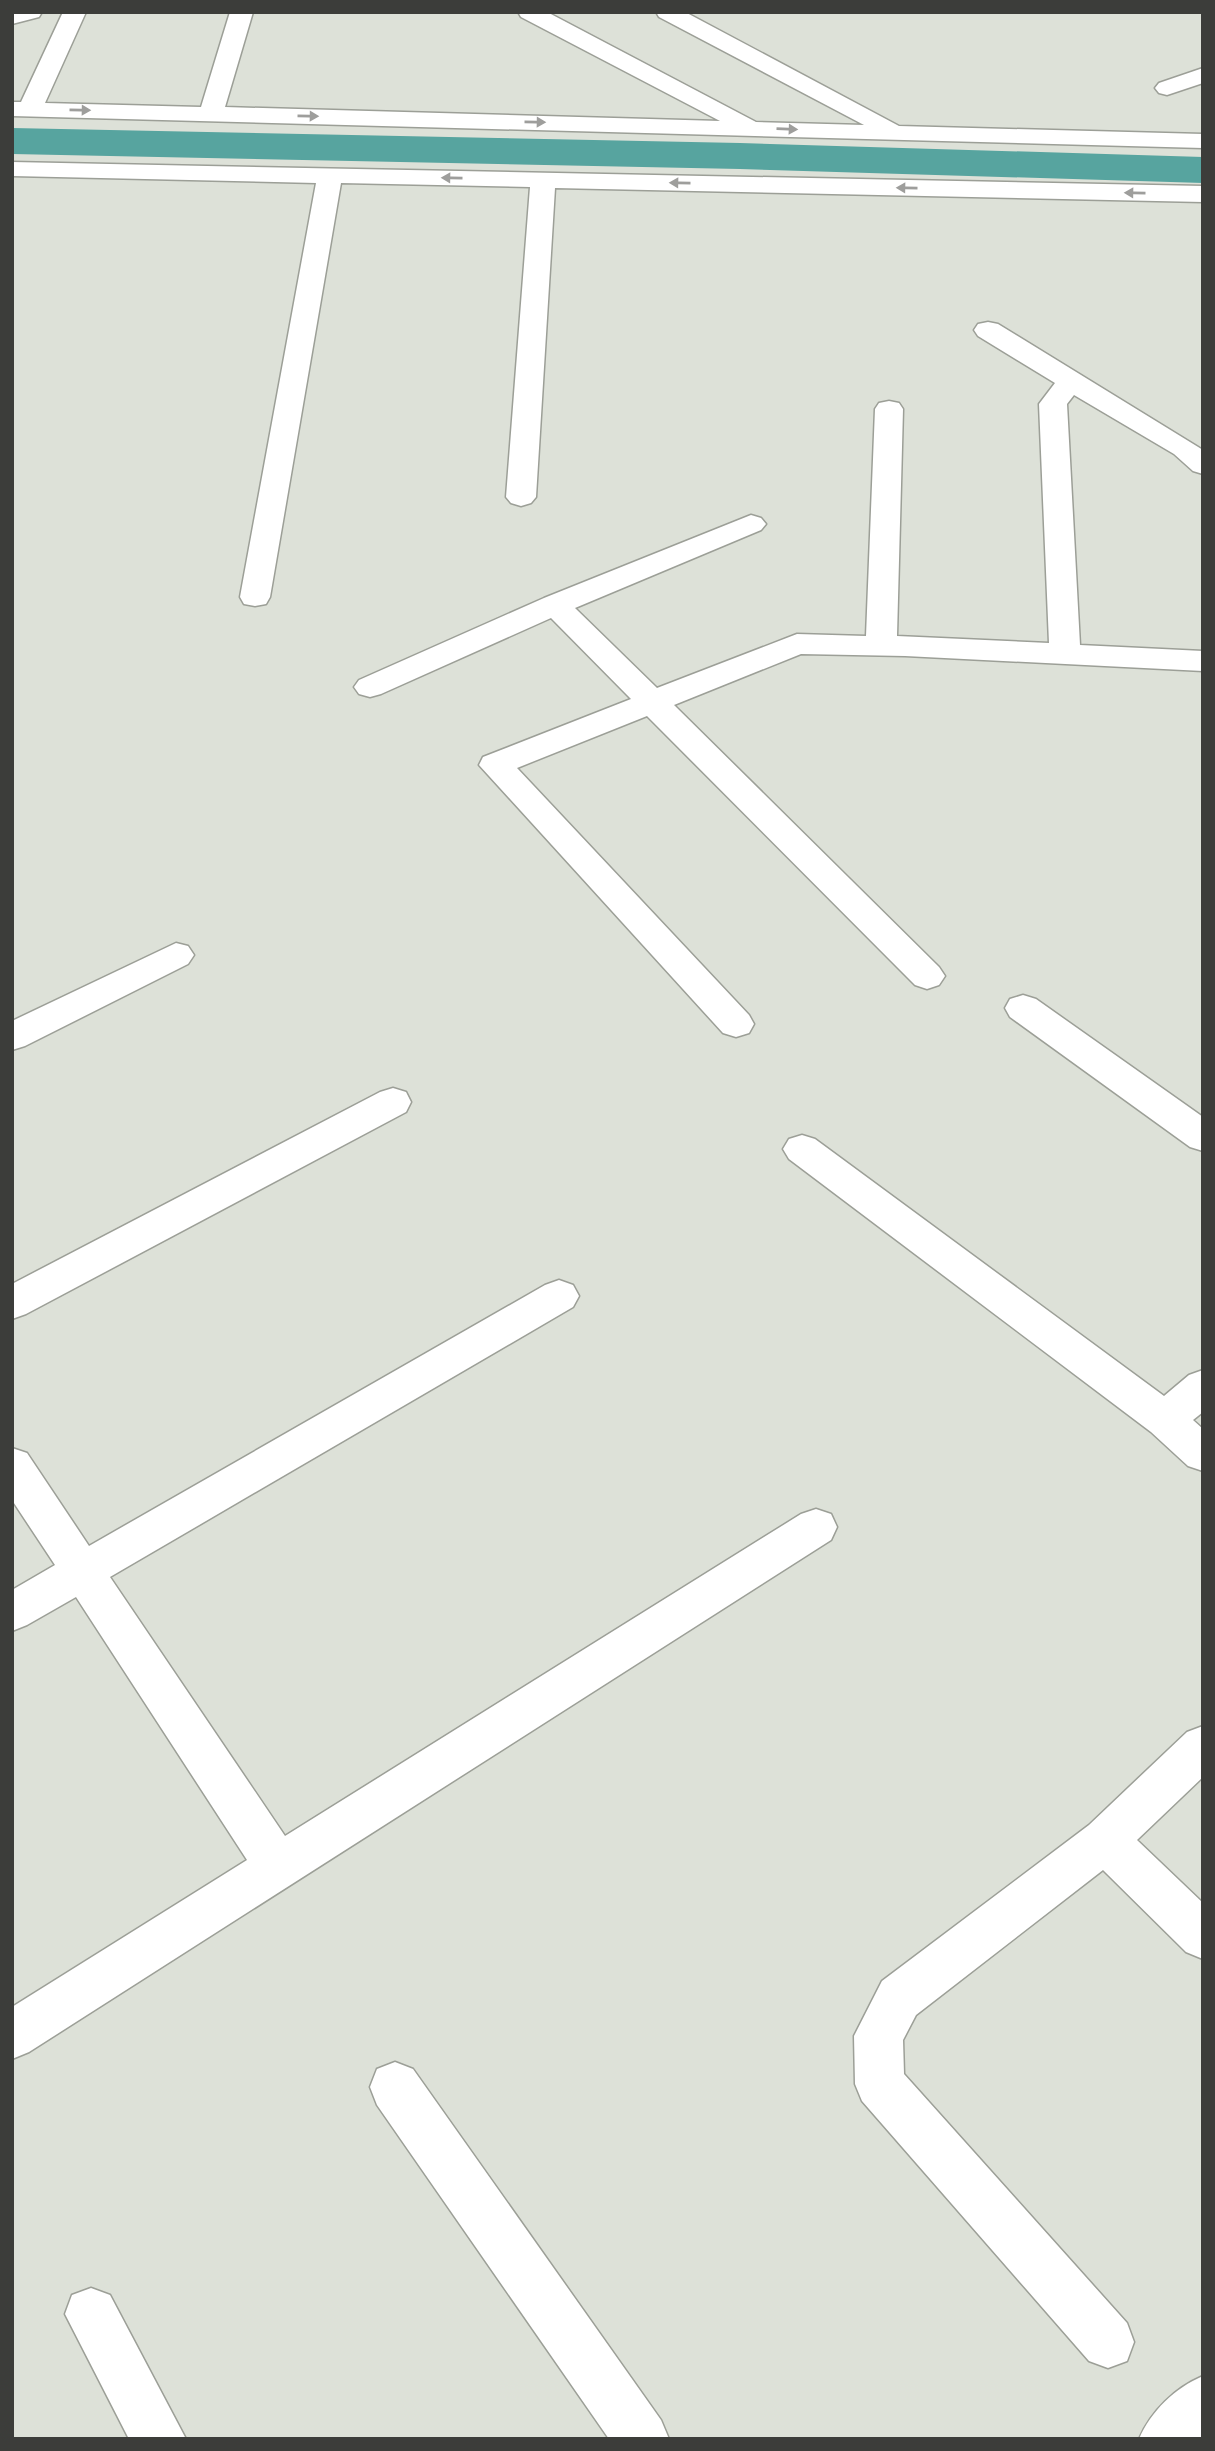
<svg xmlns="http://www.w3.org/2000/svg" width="1215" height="2451" viewBox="0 0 1215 2451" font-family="Poppins,sans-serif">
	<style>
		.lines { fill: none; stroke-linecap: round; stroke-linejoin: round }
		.canal { fill: #57a49f; fill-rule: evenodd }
		.minor-casing { stroke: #9c9f97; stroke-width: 3 }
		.minor { fill: #fff; fill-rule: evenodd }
		.oneway { fill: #9e9e9c }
	</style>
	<rect width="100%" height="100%" fill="#dde1d8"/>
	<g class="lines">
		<path class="canal" d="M 12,128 L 740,143 L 1203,157 L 1203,183 L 740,169 L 12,154 Z"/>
		<defs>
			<path id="minor" d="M 12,12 L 42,12 L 39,17 L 12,24 Z
				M 63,12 L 86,12 L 45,103 L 201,107 L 230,12 L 253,12 L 225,107 L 720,121 L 521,17 L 518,12 L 547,12 L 756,122 L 864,125 L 659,17 L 656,12 L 685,12 L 899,126 L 1203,134 L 1203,148 L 12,116 L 12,102 L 21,102 Z
				M 1203,68 L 1203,83 L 1167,95 L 1159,93 L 1155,88 L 1159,83 Z
				M 12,162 L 1203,186 L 1203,202 L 555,188 L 536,497 L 531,503 L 521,506 L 511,503 L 506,497 L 530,187 L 341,183 L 270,597 L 266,604 L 255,606 L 244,604 L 240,597 L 316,183 L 12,176 Z
				M 988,322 L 998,324 L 1203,450 L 1203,474 L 1193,471 L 1174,454 L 1074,395 L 1067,404 L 1080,645 L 1203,651 L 1203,671 L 905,656 L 801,654 L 674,705 L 939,967 L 945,976 L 939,985 L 927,989 L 915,985 L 647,716 L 517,768 L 749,1015 L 754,1024 L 749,1033 L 736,1037 L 723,1033 L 479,765 L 483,757 L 631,699 L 551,618 L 381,694 L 370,697 L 359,694 L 354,687 L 359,680 L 544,598 L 751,515 L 761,518 L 766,524 L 761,530 L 575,608 L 657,688 L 797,634 L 866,636 L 875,409 L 879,403 L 889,401 L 899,403 L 903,409 L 897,636 L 1049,643 L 1039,404 L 1055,383 L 978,336 L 974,330 L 978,324 Z
				M 176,943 L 188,946 L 194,955 L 188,964 L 25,1046 L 12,1050 L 12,1021 Z
				M 1023,995 L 1036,999 L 1203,1117 L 1203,1151 L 1190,1147 L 1010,1017 L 1005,1008 L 1010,999 Z
				M 393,1088 L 406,1092 L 411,1102 L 406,1112 L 26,1314 L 12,1319 L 12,1284 L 380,1092 Z
				M 802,1135 L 815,1139 L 1164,1396 L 1189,1375 L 1203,1370 L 1203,1412 L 1193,1420 L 1203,1429 L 1203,1471 L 1188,1466 L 1151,1432 L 789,1159 L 783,1149 L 789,1139 Z
				M 559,1280 L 573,1285 L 579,1296 L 573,1307 L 110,1577 L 285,1836 L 801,1514 L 816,1509 L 831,1514 L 837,1527 L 831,1540 L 29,2052 L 12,2059 L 12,2007 L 247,1860 L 76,1597 L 27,1625 L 12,1631 L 12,1590 L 55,1565 L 12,1500 L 12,1448 L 27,1453 L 89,1546 L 545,1285 Z
				M 1203,1726 L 1203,1777 L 1137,1840 L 1203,1903 L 1203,1959 L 1186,1952 L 1103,1870 L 916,2015 L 903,2040 L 904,2074 L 1127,2323 L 1134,2342 L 1127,2361 L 1108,2368 L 1089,2361 L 862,2101 L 855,2084 L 854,2036 L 882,1981 L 1089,1825 L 1187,1732 Z
				M 395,2062 L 413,2069 L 661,2420 L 669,2439 L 609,2439 L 377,2105 L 370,2087 L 377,2069 Z
				M 91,2288 L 110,2295 L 186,2439 L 129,2439 L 65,2314 L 72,2295 Z
				M 1203,2376 L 1203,2439 L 1139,2439 C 1151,2411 1175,2388 1203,2376 Z"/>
		</defs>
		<use href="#minor" class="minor-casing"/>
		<use href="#minor" class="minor"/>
	</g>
	<defs><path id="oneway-solid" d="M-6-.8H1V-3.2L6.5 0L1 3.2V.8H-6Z" transform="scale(1.75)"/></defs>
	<g class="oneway">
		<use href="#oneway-solid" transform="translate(80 110) rotate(1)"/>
		<use href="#oneway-solid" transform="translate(308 116) rotate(1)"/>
		<use href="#oneway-solid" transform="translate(535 122) rotate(1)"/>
		<use href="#oneway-solid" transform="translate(787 129) rotate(2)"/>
		<use href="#oneway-solid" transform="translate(452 178) rotate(-179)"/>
		<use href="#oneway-solid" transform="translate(680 183) rotate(-179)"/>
		<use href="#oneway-solid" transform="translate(907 188) rotate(-179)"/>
		<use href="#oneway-solid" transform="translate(1135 193) rotate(-179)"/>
	</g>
	<rect width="1215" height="2451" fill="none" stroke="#3c3d3a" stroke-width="28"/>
</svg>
